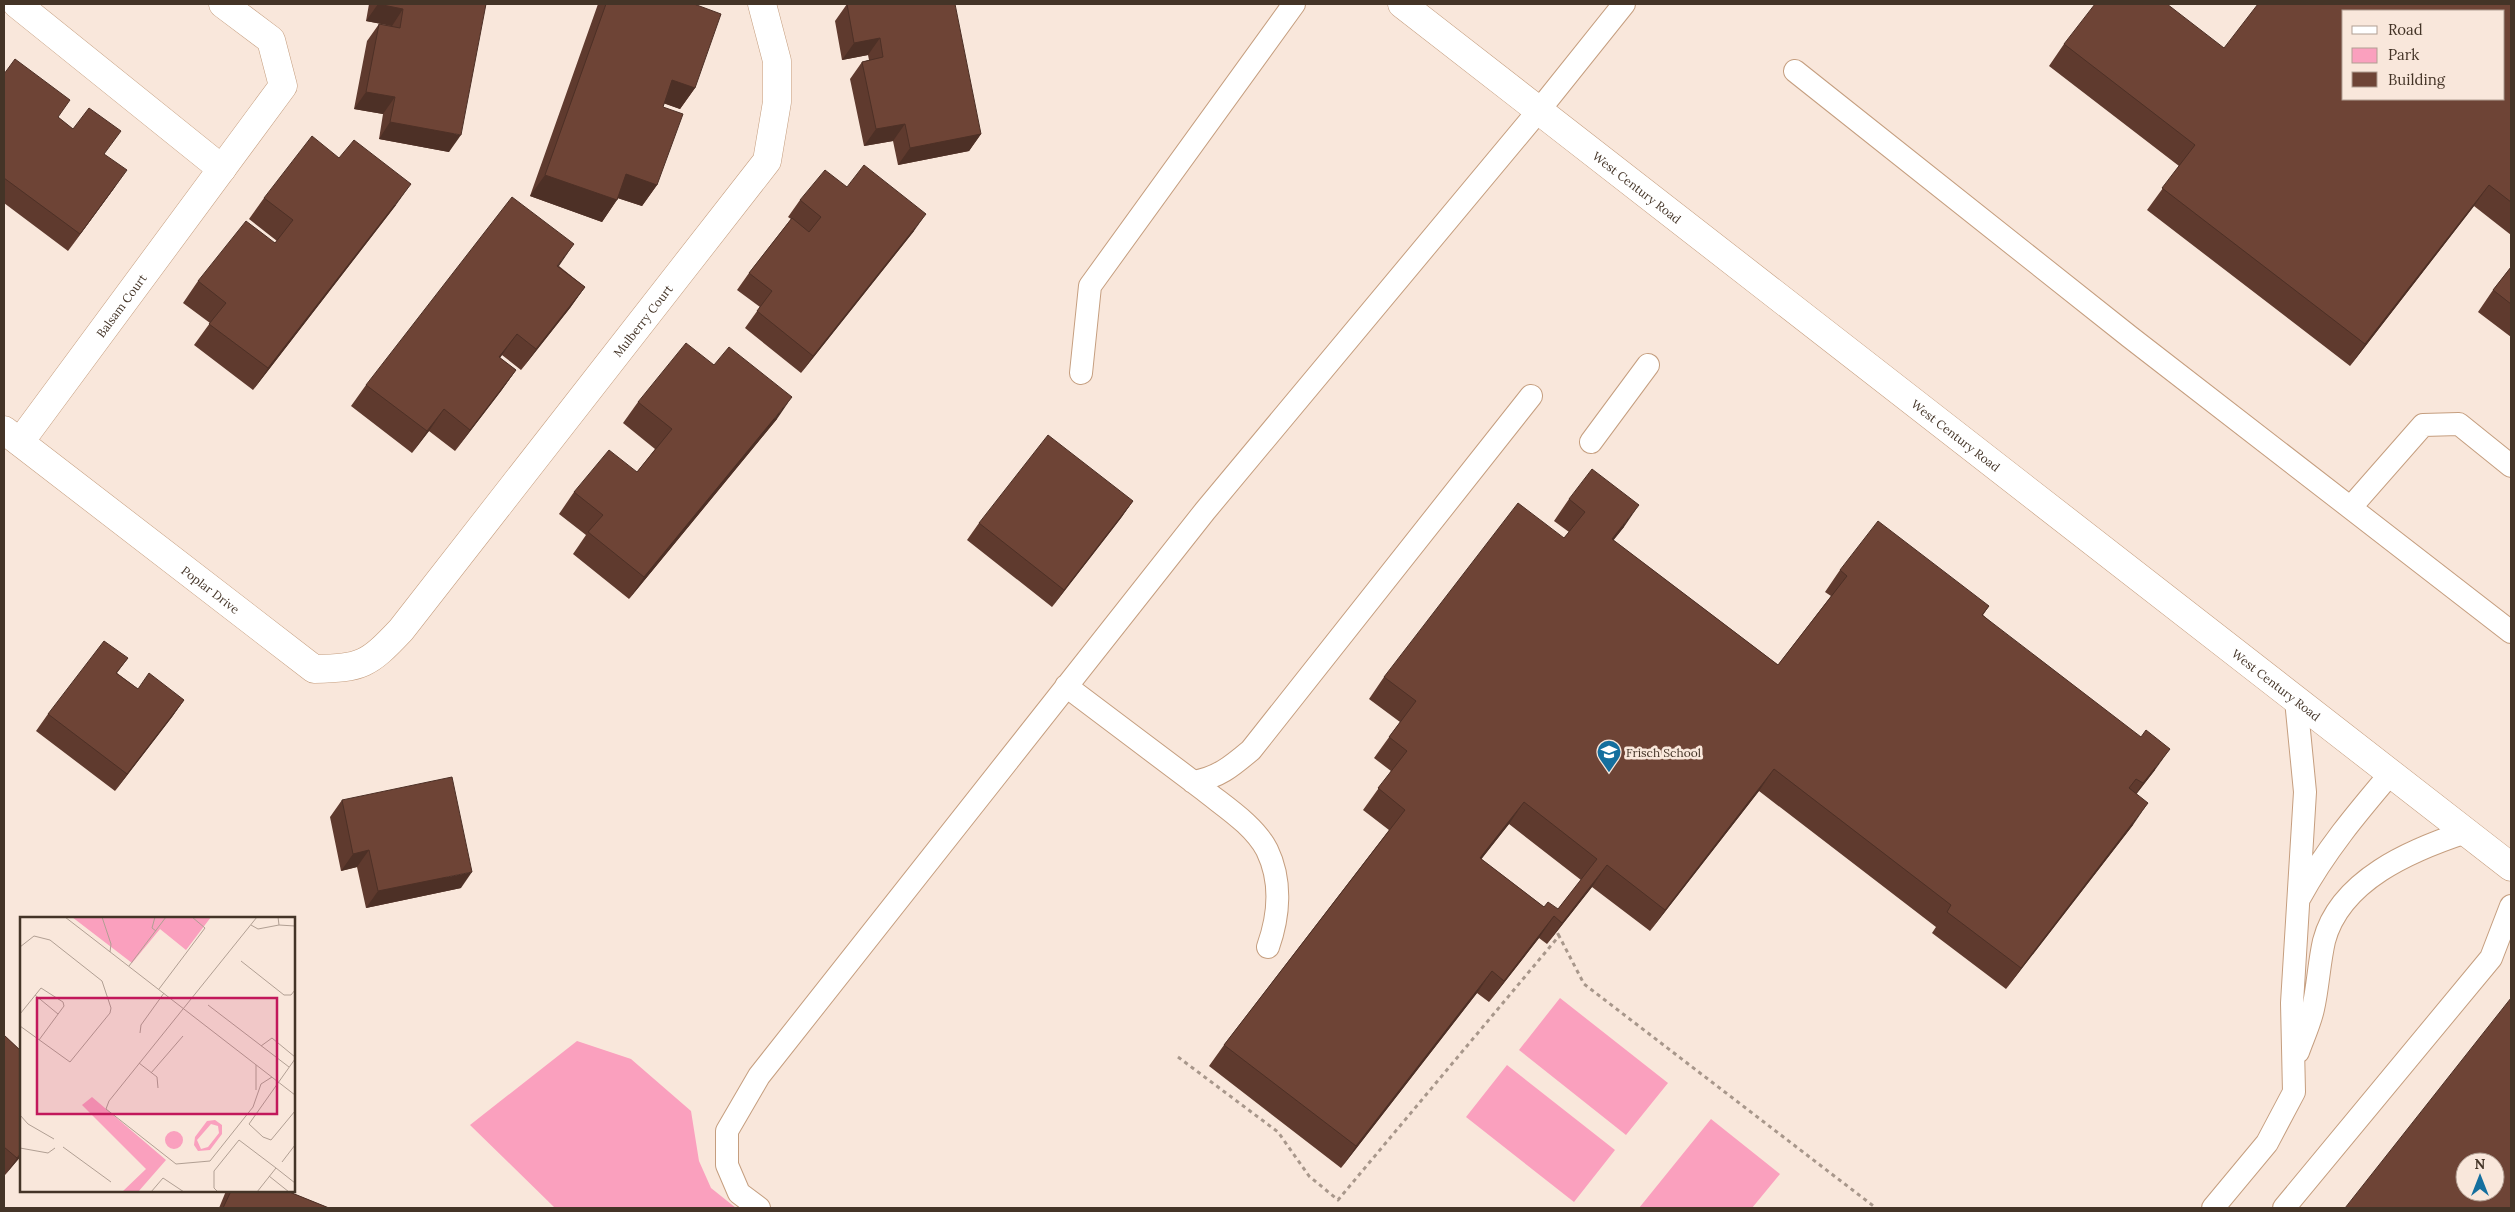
<svg xmlns="http://www.w3.org/2000/svg" width="2515" height="1212" viewBox="0 0 2515 1212" font-family="Lora,serif">
	<style>
		.green { fill: #faa0be }
		.lines { fill: none; stroke-linecap: round; stroke-linejoin: round }
		.service-casing { stroke: #c59e7f; stroke-width: 24 }
		.minor-casing { stroke: #c59e7f; stroke-width: 29 }
		.secondary-casing { stroke: #c59e7f; stroke-width: 29 }
		.path { stroke: #a8978b; stroke-width: 3; stroke-dasharray: 4 4; stroke-linecap: butt }
		.service { stroke: #fff; stroke-width: 22 }
		.minor { stroke: #fff; stroke-width: 28 }
		.secondary { stroke: #fff; stroke-width: 28 }
		.wall { fill: #5f3a2e; fill-rule: evenodd }
		.shaded-wall { fill: #4d3026 }
		.building { fill: #6e4436; stroke: #4d3026; fill-rule: evenodd }
		.labels { text-anchor: middle; dominant-baseline: central; stroke-width: 5; stroke-linejoin: round; paint-order: stroke }
		.street-label { font-size: 12px; fill: #443427; stroke: #f9e7db }
		.poi-label { font-size: 12px; fill: #443427; stroke: #f9e7db; text-anchor: start }
		.inset-road { fill: none; stroke: #b19f93; stroke-width: 1 }
		.view { fill: #c2185b; fill-opacity: 0.15; stroke: #c2185b; stroke-width: 2.5 }
		.inset-edge { fill: none; stroke: #443427; stroke-width: 2.5 }
	</style>
	<rect width="100%" height="100%" fill="#f9e7db"/>
	<path class="green" d="M 1560,998 L 1668,1083 L 1626,1135 L 1519,1050 Z
		M 577,1041 L 631,1059 L 691,1111 L 699,1161 L 711,1188 L 736,1208 L 555,1208 L 470,1125 Z
		M 1507,1065 L 1615,1150 L 1574,1202 L 1466,1117 Z
		M 1711,1119 L 1780,1174 L 1752,1208 L 1639,1208 Z"/>
	<g class="lines">
		<defs>
			<path id="service" d="M 1795,71 L 2130,337 L 2511,632
				M 1081,373 L 1090,286 L 1294,4
				M 1591,442 L 1648,365
				M 2351,507 L 2423,425 L 2459,424 L 2511,466
				M 1066,686 C 1112,721 1158,755 1204,790 C 1225,807 1254,825 1267,850 C 1282,881 1279,916 1268,947
				M 1193,782 C 1218,778 1232,766 1251,750 L 1531,396
				M 2300,897 C 2325,851 2357,813 2391,773
				M 2298,1052 C 2303,1038 2310,1023 2313,1009 C 2318,987 2319,963 2324,941 C 2340,880 2411,850 2466,832
				M 759,1208 L 739,1193 L 727,1165 L 727,1131 L 759,1076 L 1205,511 L 1540,109 L 1624,4
				M 2213,1208 L 2267,1143 L 2294,1092 L 2292,1003 L 2305,792 L 2296,700
				M 2284,1208 L 2491,958 L 2511,906"/>
			<g id="minor">
				<path d="M 17,4 L 222,169"/>
				<path id="s1" d="M 4,430 L 314,669 C 362,668 368,665 401,630 L 767,161 L 777,102 L 777,61 L 762,4"/>
				<path id="s2" d="M 20,442 L 283,86 L 271,40 L 223,4"/>
			</g>
			<g id="secondary">
				<path id="s3" d="M 1402,4 L 2511,867"/>
			</g>
		</defs>
		<use href="#service" class="service-casing"/>
		<use href="#minor" class="minor-casing"/>
		<use href="#secondary" class="secondary-casing"/>
		<path class="path" d="M 1178,1057 L 1278,1132 L 1309,1176 L 1338,1200 L 1559,936 L 1557,932 L 1584,984 L 1876,1208"/>
		<use href="#service" class="service"/>
		<use href="#minor" class="minor"/>
		<use href="#secondary" class="secondary"/>
	</g>
	<path class="wall" d="M 369,4 L 486,4 L 449,152 L 379,139 L 383,114 L 354,109 L 367,41 L 379,24 L 392,26 L 366,21 Z
		M 598,4 L 694,4 L 695,88 L 680,109 L 664,103 L 663,107 L 657,185 L 642,206 L 618,198 L 602,222 L 530,196 Z
		M 847,4 L 981,134 L 969,151 L 898,165 L 893,141 L 864,146 L 850,79 L 862,62 L 869,60 L 868,55 L 842,60 L 835,21 Z
		M 2511,4 L 2511,235 L 2474,206 L 2350,366 L 2147,210 L 2179,166 L 2049,66 L 2064,44 L 2224,48 Z
		M 4,74 L 105,155 L 115,187 L 68,251 L 4,203 Z
		M 847,187 L 914,231 L 801,373 L 745,328 L 760,307 L 737,290 L 749,273 L 791,219 L 788,217 L 800,200 Z
		M 264,198 L 396,205 L 253,390 L 194,345 L 210,323 L 183,303 L 198,281 L 275,243 L 277,241 L 249,219 Z
		M 559,266 L 585,287 L 570,308 L 521,370 L 502,355 L 500,358 L 516,370 L 501,391 L 455,451 L 429,431 L 412,453 L 351,406 L 366,385 Z
		M 2511,267 L 2511,337 L 2478,312 L 2493,290 Z
		M 638,402 L 777,419 L 629,599 L 573,554 L 586,535 L 559,514 L 574,492 L 637,472 L 655,449 L 623,423 Z
		M 1569,499 L 1624,527 L 1613,540 L 1778,665 L 1831,596 L 1825,592 L 1840,570 L 1989,606 L 1983,615 L 2155,770 L 2136,794 L 2133,825 L 2006,989 L 1932,933 L 1936,927 L 1759,791 L 1650,931 L 1592,887 L 1547,944 L 1539,938 L 1489,1002 L 1477,993 L 1341,1168 L 1209,1066 L 1224,1045 L 1389,830 L 1363,810 L 1391,771 L 1374,758 L 1400,722 L 1369,699 L 1384,677 L 1564,538 L 1569,532 L 1554,521 ZM 1509,824 L 1581,880 L 1558,909 L 1544,907 L 1481,859 Z
		M 1133,501 L 1121,518 L 1052,607 L 967,540 L 979,523 Z
		M 128,658 L 117,673 L 138,689 L 184,700 L 172,717 L 115,791 L 36,731 L 48,714 Z
		M 342,800 L 461,888 L 366,908 L 357,867 L 341,871 L 330,817 Z
		M 4,1035 L 21,1051 L 21,1156 L 5,1175 L 4,1174 Z
		M 226,1191 L 287,1191 L 329,1208 L 219,1208 Z"/>
	<path class="shaded-wall" d="M 378,4 L 403,9 L 392,26 L 366,21 Z
		M 880,38 L 868,55 L 842,60 L 854,43 Z
		M 672,80 L 695,88 L 680,109 L 657,101 Z
		M 366,92 L 395,97 L 383,114 L 354,109 Z
		M 390,122 L 461,135 L 449,152 L 379,139 Z
		M 905,124 L 893,141 L 864,146 L 876,129 Z
		M 981,134 L 969,151 L 898,165 L 910,148 Z
		M 127,170 L 115,187 L 68,251 L 80,234 Z
		M 626,174 L 657,185 L 642,206 L 611,196 Z
		M 545,175 L 617,200 L 602,222 L 530,196 Z
		M 411,184 L 396,205 L 253,390 L 268,368 Z
		M 2489,185 L 2474,206 L 2350,366 L 2365,344 Z
		M 926,214 L 914,231 L 801,373 L 813,356 Z
		M 574,244 L 559,266 L 542,287 L 557,266 Z
		M 585,287 L 570,308 L 521,370 L 536,349 Z
		M 517,334 L 502,355 L 484,378 L 499,357 Z
		M 516,370 L 501,391 L 455,451 L 470,430 Z
		M 792,397 L 777,419 L 629,599 L 644,577 Z
		M 444,409 L 429,431 L 412,453 L 427,431 Z
		M 1133,501 L 1121,518 L 1052,607 L 1064,590 Z
		M 1639,505 L 1624,527 L 1597,561 L 1612,539 Z
		M 184,700 L 172,717 L 115,791 L 127,774 Z
		M 2170,749 L 2155,770 L 2128,805 L 2143,783 Z
		M 1774,769 L 1759,791 L 1650,931 L 1665,910 Z
		M 1524,802 L 1509,824 L 1465,880 L 1480,858 Z
		M 2148,803 L 2133,825 L 2006,989 L 2021,968 Z
		M 369,850 L 357,867 L 341,871 L 353,854 Z
		M 1607,865 L 1592,887 L 1547,944 L 1562,923 Z
		M 472,872 L 461,888 L 366,908 L 378,891 Z
		M 1554,916 L 1539,938 L 1489,1002 L 1504,981 Z
		M 1492,971 L 1477,993 L 1341,1168 L 1356,1146 Z
		M 21,1153 L 21,1156 L 5,1175 L 17,1158 Z"/>
	<path class="building" d="M 378,4 L 486,4 L 461,135 L 390,122 L 395,97 L 366,92 L 379,24 L 400,28 L 403,9 Z
		M 606,4 L 694,4 L 721,14 L 695,88 L 672,80 L 663,107 L 683,114 L 657,185 L 626,174 L 617,200 L 545,175 Z
		M 847,4 L 955,4 L 981,134 L 910,148 L 905,124 L 876,129 L 862,62 L 883,57 L 880,38 L 854,43 Z
		M 2095,4 L 2167,4 L 2224,48 L 2258,4 L 2511,4 L 2511,202 L 2489,185 L 2365,344 L 2162,188 L 2195,145 L 2064,44 ZM 2344,11 L 2504,11 L 2504,99 L 2344,99 Z
		M 15,59 L 70,100 L 58,117 L 73,129 L 89,108 L 121,131 L 104,154 L 127,170 L 80,234 L 4,178 L 4,74 Z
		M 312,136 L 339,158 L 354,140 L 411,184 L 268,368 L 209,324 L 226,303 L 198,281 L 246,221 L 275,243 L 293,220 L 264,198 Z
		M 864,165 L 926,214 L 813,356 L 757,311 L 772,291 L 749,273 L 792,218 L 809,232 L 821,217 L 800,200 L 825,170 L 847,187 Z
		M 512,197 L 574,244 L 557,266 L 585,287 L 536,349 L 517,334 L 499,357 L 516,370 L 470,430 L 444,409 L 427,431 L 366,385 Z
		M 2511,267 L 2511,304 L 2493,290 Z
		M 686,343 L 714,365 L 729,347 L 792,397 L 644,577 L 588,532 L 603,515 L 574,492 L 609,450 L 637,472 L 672,429 L 638,402 Z
		M 1048,435 L 1133,501 L 1064,590 L 979,523 Z
		M 1592,469 L 1639,505 L 1612,539 L 1778,665 L 1847,576 L 1840,570 L 1878,521 L 1989,606 L 1982,615 L 2141,737 L 2146,730 L 2170,749 L 2143,783 L 2136,779 L 2129,788 L 2148,803 L 2021,968 L 1947,912 L 1951,905 L 1774,769 L 1665,910 L 1607,865 L 1562,923 L 1554,916 L 1504,981 L 1492,971 L 1356,1146 L 1224,1045 L 1405,810 L 1378,788 L 1407,751 L 1389,737 L 1416,701 L 1384,677 L 1518,503 L 1564,538 L 1585,512 L 1569,499 ZM 1524,802 L 1597,859 L 1558,909 L 1548,902 L 1544,907 L 1480,858 Z
		M 104,641 L 128,658 L 116,673 L 138,689 L 149,673 L 184,700 L 127,774 L 48,714 Z
		M 452,777 L 472,872 L 378,891 L 369,850 L 353,854 L 342,800 Z
		M 2511,998 L 2511,1208 L 2345,1208 ZM 2465,1162 L 2495,1162 L 2495,1192 L 2465,1192 Z
		M 4,1035 L 21,1051 L 21,1153 L 17,1158 L 4,1147 Z
		M 231,1191 L 287,1191 L 329,1208 L 223,1208 Z"/>
	<defs>
		<symbol id="school-pin" viewBox="-11 -11 22 30"><path d="M0 17L-7.5 6A9.5 9.5 0 1 1 7.5 6Z" fill="#156f9e" stroke="#f9e7db"/><path d="M0-5L7-2L0 1L-7-2ZM-4 1L0 2.5L4 1V4Q0 6-4 4Z" fill="#fff"/></symbol>
	</defs>
	<g fill-rule="evenodd">
		<use href="#school-pin" x="1595" y="738" width="28" height="38"/>
	</g>
	<g class="labels">
		<g class="street-label">
			<text stroke="none"><textPath href="#s3" startOffset="298">West Century Road</textPath></text>
			<text stroke="none"><textPath href="#s2" startOffset="170">Balsam Court</textPath></text>
			<text stroke="none"><textPath href="#s1" startOffset="884">Mulberry Court</textPath></text>
			<text stroke="none"><textPath href="#s3" startOffset="702">West Century Road</textPath></text>
			<text stroke="none"><textPath href="#s1" startOffset="261">Poplar Drive</textPath></text>
			<text stroke="none"><textPath href="#s3" startOffset="1108">West Century Road</textPath></text>
		</g>
		<g class="poi-label">
			<text x="1626" y="752">Frisch School</text>
		</g>
	</g>
	<g transform="translate(20 917)">
		<rect width="275" height="275" fill="#f9e7db"/>
		<path d="M 52,0 L 191,0 L 166,33 L 140,12 L 112,46 ZM 72,180 L 146,243 L 118,275 L 102,275 L 126,252 L 62,188 ZM 195,203 L 202,208 L 202,217 L 190,233 L 178,234 L 174,228 L 175,220 L 187,204 ZM 191,207 L 198,209 L 199,216 L 188,230 L 181,232 L 177,223 ZM145 223a9 9 0 1 1 18 0a9 9 0 1 1-18 0Z" fill="#faa0be" fill-rule="evenodd"/>
		<path class="inset-road" d="M 45,0 L 275,178M 82,0 L 91,27 L 90,35M 135,0 L 132,11 L 136,14M 237,0 L 89,184 L 86,192 L 156,247 L 190,244 L 233,190 L 241,167 L 252,160M 258,0 L 259,8 L 275,9M 231,8 L 238,12 L 259,8M 0,30 L 14,19 L 30,23 L 82,64 L 91,91 L 90,96 L 50,145 L 0,109M 221,44 L 264,78 L 271,78 L 275,73M 109,49 L 146,0M 139,72 L 185,11 L 172,0M 15,78 L 38,97M 188,88 L 269,150M 0,97 L 21,71 L 43,85 L 44,89 L 19,123M 120,116 L 121,108 L 144,76M 241,129 L 252,121 L 275,140M 275,142 L 229,207 L 243,220 L 251,223 L 275,194M 119,146 L 137,160 L 138,171M 131,156 L 163,119M 236,173 L 236,148M 0,198 L 8,207 L 34,222M 43,230 L 91,265M 0,231 L 28,236 L 35,231M 262,245 L 275,228M 249,259 L 269,275M 131,275 L 143,261 L 164,275M 198,275 L 194,271 L 194,254 L 219,223 L 256,251M 237,275 L 256,251 L 275,266"/>
		<path class="view" d="M 17,81 L 257,81 L 257,197 L 17,197 Z"/>
		<rect width="275" height="275" class="inset-edge"/>
	</g>
	<rect width="2515" height="1212" fill="none" stroke="#443427" stroke-width="10"/>
	<rect x="2342" y="10" width="162" height="90" fill="#f9e7db" stroke="#b19f93"/>
	<rect x="2352" y="26" width="25" height="8" fill="#ffffff" stroke="#b19f93"/>
	<text x="2388" y="35" font-size="15" fill="#443427">Road</text>
	<rect x="2352" y="48" width="25" height="15" fill="#faa0be" stroke="#b19f93"/>
	<text x="2388" y="60" font-size="15" fill="#443427">Park</text>
	<rect x="2352" y="72" width="25" height="15" fill="#6e4436" stroke="#b19f93"/>
	<text x="2388" y="85" font-size="15" fill="#443427">Building</text>
	<g transform="translate(2480 1177)"><circle r="24" fill="#f9e7db" stroke="#b19f93"/>
	<path d="M0-4L9 19L0 12L-9 19Z" fill="#156f9e"/>
	<text y="-8" font-size="14" font-weight="bold" text-anchor="middle" fill="#443427">N</text>
	</g>
</svg>
